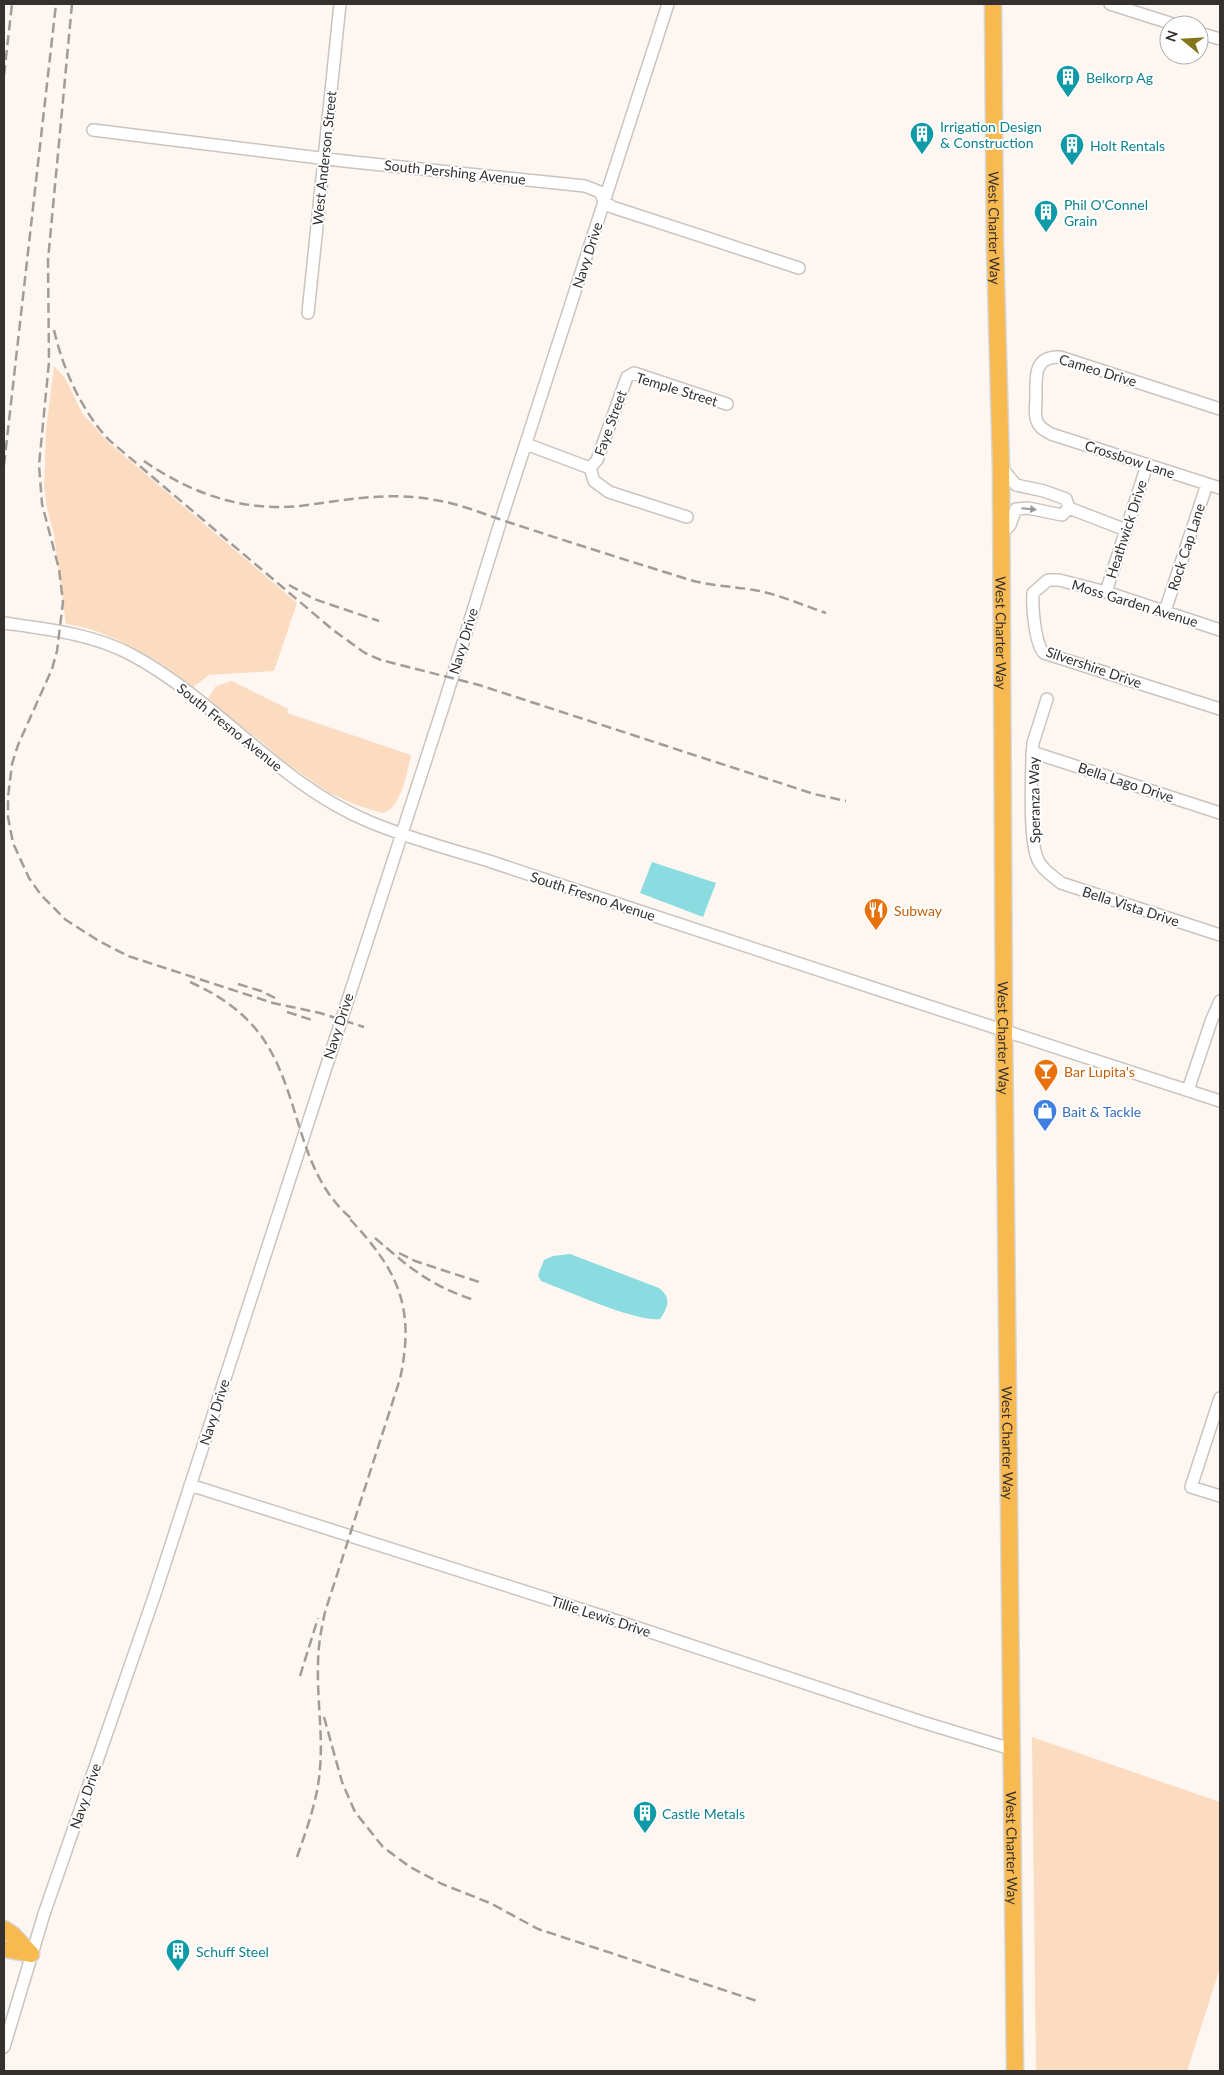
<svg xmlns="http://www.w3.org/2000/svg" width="1224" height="2075" viewBox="0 0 1224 2075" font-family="Lato,sans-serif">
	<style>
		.green { fill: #fbdcc1 }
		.water { fill: #8bdce1 }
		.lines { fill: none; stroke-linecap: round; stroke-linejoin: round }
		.minor-casing { stroke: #cbc4be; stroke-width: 14 }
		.highway-casing { stroke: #d6d6d5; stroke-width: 19 }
		.minor { stroke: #fff; stroke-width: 11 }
		.highway { stroke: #f8b950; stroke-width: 16 }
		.rail { stroke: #a29c98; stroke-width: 2.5; stroke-dasharray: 10 5; stroke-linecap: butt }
		.oneway { fill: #9a9897 }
		.labels { text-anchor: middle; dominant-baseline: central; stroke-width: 4; stroke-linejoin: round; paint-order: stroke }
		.culture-label { font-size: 14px; fill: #0d838f; stroke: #fff; text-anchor: start }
		.street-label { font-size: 14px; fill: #34312f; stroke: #fff }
		.food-label { font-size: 14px; fill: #c56008; stroke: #fff; text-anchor: start }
		.shop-label { font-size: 14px; fill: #366cbe; stroke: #fff; text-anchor: start }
	</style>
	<rect width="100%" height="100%" fill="#fef6f0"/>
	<path class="green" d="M 54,366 L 65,378 L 82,413 L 108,442 L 297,603 L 274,671 L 209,675 L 192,688 C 172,666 121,640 93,630 C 85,627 75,626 66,624 L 54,535 L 47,508 L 44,486 L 46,430 Z
		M 232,681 L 288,709 L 287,713 L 411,755 C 407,772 401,810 382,813 L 356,805 L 328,792 L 283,761 L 263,743 L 207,700 L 216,686 Z
		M 1032,1737 L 1220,1802 L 1220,1968 L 1187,2071 L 1036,2071 Z"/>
	<path class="water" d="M 652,862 L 716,883 L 703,917 L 640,893 Z
		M 570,1254 L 659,1288 C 672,1298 668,1307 660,1319 C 635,1322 568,1291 541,1281 L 538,1275 L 544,1260 L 553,1256 Z"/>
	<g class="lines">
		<defs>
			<path id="minor" d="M 1110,4 L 1176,25
				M 1199,33 L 1220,39
				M 93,130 L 344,161 L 585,186 L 600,192 L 604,201 L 612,207 L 799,268
				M 308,313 L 340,4
				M 1220,409 L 1060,357 C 1033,356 1036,377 1036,397 C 1036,404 1034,414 1037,421 C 1039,428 1045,430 1051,434 L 1220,488
				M 526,444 L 590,468
				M 1001,467 L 1016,485 L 1044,491 L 1066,499 L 1069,508
				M 590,468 L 597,460 L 627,377 L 634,373 L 727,404
				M 590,468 L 594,481 L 609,492 L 687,517
				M 1069,508 L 1126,530
				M 1001,534 L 1010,525 L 1016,509 L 1028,508 L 1062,515 L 1069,508
				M 1106,592 L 1147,465
				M 1165,611 L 1207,484
				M 4,623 C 47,629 93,634 132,655 C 218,701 279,785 370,822 C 408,838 449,849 489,861 C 531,875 573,889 615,903 C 816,970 1019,1035 1220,1101
				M 1220,630 L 1106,592 L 1059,580 L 1048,580 L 1033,593 C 1032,606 1035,645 1044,653 L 1220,709
				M 1047,699 L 1033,743 L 1032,755 C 1032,779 1028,843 1039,862 C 1044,871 1053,876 1061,883 L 1220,935
				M 1032,752 L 1220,813
				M 1188,1090 L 1212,1019 L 1220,1001
				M 1220,1398 L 1191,1487 L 1220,1496
				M 190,1485 L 602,1616 L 922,1722 L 1011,1749
				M 4,2047 L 44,1914 L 155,1594 L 444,704 L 501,520 L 668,4"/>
			<g id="highway">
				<path id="s1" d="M 993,4 L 995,245 L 1001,467 L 1004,1031 L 1015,2071"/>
				<path d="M 4,1929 L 13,1935 L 31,1954"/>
				<path d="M 4,1949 L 31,1954"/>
			</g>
		</defs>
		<use href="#minor" class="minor-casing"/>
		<use href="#highway" class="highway-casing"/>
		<use href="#minor" class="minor"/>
		<use href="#highway" class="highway"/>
		<path class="rail" d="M 72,4 L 48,260 L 49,362 L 39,465 L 42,504 L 59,569 L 63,602 L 57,651 L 52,669 L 18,745 L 12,764 L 8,797 L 8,817 L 13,843 L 29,878 L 41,895 L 66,920 L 99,941 L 128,956 L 273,1003 L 320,1013 L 364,1027
			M 4,75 L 12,4
			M 54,330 C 63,369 81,410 109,440 L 333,630 L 365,653 L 381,660 L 479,685 L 814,794 L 846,801
			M 144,461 C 190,493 243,512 300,506 C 346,500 389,491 435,500 C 462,504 488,516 514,524 C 572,543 629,561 687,579 C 709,586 731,586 754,590 C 778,594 802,605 826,613
			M 4,465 L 56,4
			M 289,585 L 314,599 L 379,621
			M 190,982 C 219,995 243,1011 262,1037 C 302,1094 296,1173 352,1219
			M 238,984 L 261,991 L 275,998
			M 287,1012 L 312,1020
			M 375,1238 C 410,1268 429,1285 474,1300
			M 399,1253 L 415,1261 L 479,1282
			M 300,1676 L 318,1618
			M 324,1717 L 342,1782 L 355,1812 L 383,1847 L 410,1867 L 442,1884 L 490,1903 L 538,1929 L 760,2002
			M 297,1857 C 307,1828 318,1799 320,1768 C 323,1734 317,1700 318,1665 C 318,1647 321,1630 325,1612 L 400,1379 C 416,1305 397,1269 347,1216"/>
	</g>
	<defs><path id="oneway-solid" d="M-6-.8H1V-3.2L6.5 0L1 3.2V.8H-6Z" transform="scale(1.25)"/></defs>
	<use class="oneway" href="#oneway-solid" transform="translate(1029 509) rotate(5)"/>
	<defs>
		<symbol id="building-pin" viewBox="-11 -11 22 30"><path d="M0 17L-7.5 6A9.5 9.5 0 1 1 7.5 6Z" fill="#0f9aa8" stroke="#fff"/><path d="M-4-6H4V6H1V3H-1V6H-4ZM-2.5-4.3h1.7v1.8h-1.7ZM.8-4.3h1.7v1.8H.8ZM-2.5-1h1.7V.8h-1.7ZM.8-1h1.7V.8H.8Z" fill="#fff"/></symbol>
		<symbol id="restaurant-pin" viewBox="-11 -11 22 30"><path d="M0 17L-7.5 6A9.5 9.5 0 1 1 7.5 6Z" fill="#e8710a" stroke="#fff"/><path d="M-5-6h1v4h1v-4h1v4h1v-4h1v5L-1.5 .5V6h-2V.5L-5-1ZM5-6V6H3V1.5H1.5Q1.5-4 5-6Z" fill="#fff"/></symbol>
		<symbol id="bar-pin" viewBox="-11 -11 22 30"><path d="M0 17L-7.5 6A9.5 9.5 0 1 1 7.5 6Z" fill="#e8710a" stroke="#fff"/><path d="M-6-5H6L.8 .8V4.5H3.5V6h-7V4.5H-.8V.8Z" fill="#fff"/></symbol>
		<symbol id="shop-pin" viewBox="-11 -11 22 30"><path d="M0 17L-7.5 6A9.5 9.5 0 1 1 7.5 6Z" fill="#3f7fe0" stroke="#fff"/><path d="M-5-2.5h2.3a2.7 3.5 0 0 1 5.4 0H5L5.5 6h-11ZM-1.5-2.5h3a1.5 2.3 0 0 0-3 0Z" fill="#fff"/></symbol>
	</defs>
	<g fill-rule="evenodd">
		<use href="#building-pin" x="1054" y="63" width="28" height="38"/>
		<use href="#building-pin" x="908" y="120" width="28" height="38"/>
		<use href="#building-pin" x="1058" y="131" width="28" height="38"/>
		<use href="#building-pin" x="1032" y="198" width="28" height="38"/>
		<use href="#restaurant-pin" x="862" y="896" width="28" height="38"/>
		<use href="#bar-pin" x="1032" y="1057" width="28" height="38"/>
		<use href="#shop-pin" x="1031" y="1097" width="28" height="38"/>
		<use href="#building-pin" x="631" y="1799" width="28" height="38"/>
		<use href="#building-pin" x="164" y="1937" width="28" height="38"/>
	</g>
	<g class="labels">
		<g class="culture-label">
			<text x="1086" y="77">Belkorp Ag</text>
			<text x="940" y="126">Irrigation Design<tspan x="940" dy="16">&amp; Construction</tspan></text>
			<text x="1090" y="145">Holt Rentals</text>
			<text x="1064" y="204">Phil O'Connel<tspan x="1064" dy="16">Grain</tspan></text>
			<text x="662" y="1813">Castle Metals</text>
			<text x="196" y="1951">Schuff Steel</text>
		</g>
		<g class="street-label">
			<text transform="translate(324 158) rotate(-84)">West Anderson Street</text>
			<text transform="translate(455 172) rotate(6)">South Pershing Avenue</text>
			<text stroke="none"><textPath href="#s1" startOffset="224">West Charter Way</textPath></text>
			<text transform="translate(587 255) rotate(-72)">Navy Drive</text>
			<text transform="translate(1098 370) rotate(17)">Cameo Drive</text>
			<text transform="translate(677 389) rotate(17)">Temple Street</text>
			<text transform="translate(610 423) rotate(-70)">Faye Street</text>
			<text transform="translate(1130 459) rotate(18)">Crossbow Lane</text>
			<text transform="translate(1126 529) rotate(-72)">Heathwick Drive</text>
			<text transform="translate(1186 547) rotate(-72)">Rock Cap Lane</text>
			<text transform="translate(1135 603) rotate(17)">Moss Garden Avenue</text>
			<text stroke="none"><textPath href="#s1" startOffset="629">West Charter Way</textPath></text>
			<text transform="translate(463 641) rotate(-73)">Navy Drive</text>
			<text transform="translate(1094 667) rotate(19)">Silvershire Drive</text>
			<text transform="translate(230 727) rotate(39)">South Fresno Avenue</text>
			<text transform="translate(1126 782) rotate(18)">Bella Lago Drive</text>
			<text transform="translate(1034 800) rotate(-91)">Speranza Way</text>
			<text transform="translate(593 896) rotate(18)">South Fresno Avenue</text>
			<text transform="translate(1131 906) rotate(18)">Bella Vista Drive</text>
			<text transform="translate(338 1026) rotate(-72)">Navy Drive</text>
			<text stroke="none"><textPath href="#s1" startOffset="1034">West Charter Way</textPath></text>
			<text transform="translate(214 1412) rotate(-72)">Navy Drive</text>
			<text stroke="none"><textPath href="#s1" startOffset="1439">West Charter Way</textPath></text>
			<text transform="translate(601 1616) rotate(18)">Tillie Lewis Drive</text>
			<text transform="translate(85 1796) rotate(-71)">Navy Drive</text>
			<text stroke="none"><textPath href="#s1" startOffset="1844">West Charter Way</textPath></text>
		</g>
		<g class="food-label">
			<text x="894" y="910">Subway</text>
			<text x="1064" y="1071">Bar Lupita's</text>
		</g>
		<g class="shop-label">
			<text x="1062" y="1111">Bait &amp; Tackle</text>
		</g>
	</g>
	<rect width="1224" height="2075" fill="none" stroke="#34312f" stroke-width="10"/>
	<g transform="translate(1184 40) rotate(288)"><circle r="24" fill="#ffffff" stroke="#aeadac"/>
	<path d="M0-4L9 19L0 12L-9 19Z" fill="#84771b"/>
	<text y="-8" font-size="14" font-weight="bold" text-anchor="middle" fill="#34312f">N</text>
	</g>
</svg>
